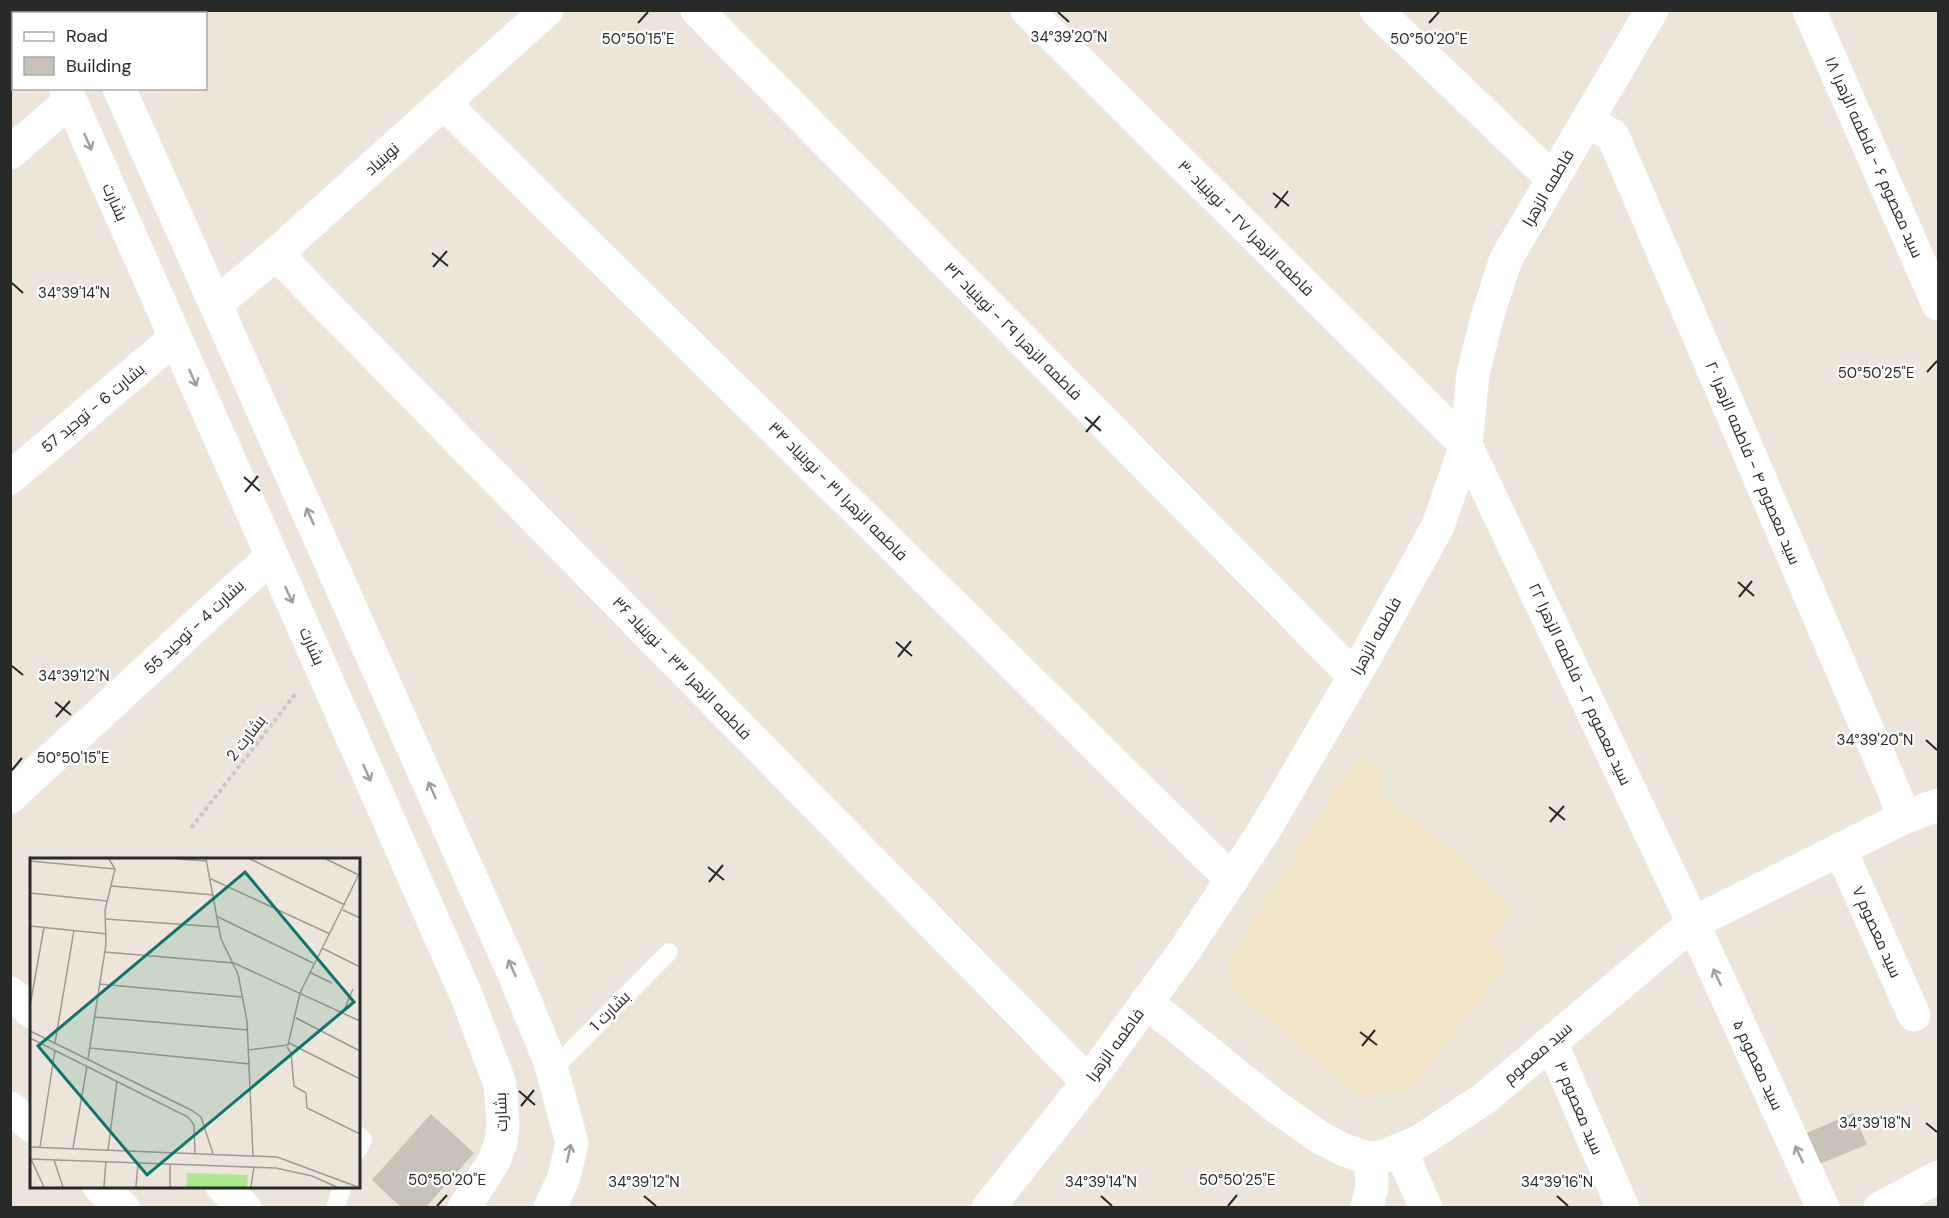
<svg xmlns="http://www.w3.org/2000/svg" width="1949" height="1218" viewBox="0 0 1949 1218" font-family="'DM Sans',Cairo,sans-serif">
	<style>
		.education { fill: #f1e4c7 }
		.building { fill: #c8c2b9; stroke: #c9c1b3; stroke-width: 1.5 }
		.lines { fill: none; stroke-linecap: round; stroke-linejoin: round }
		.path { stroke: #c7c7c7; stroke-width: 4; stroke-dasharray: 4.5 3; stroke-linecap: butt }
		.lane { stroke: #fff; stroke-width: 18 }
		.street { stroke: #fff; stroke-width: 33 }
		.secondary { stroke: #fff; stroke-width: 33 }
		.oneway { stroke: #9f9f9f }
		.ticks { fill: none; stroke: #292929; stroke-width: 2 }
		.labels { text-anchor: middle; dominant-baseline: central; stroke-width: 4.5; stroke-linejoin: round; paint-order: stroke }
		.street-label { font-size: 16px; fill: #292929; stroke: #fff }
		.inset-road { fill: none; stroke: #9f9a93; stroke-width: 1.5 }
		.view { fill: #0f766e; fill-opacity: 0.15; stroke: #0f766e; stroke-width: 3 }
		.inset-edge { fill: none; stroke: #292929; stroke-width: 3 }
		.ticks-label { font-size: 15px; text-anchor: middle; fill: #292929; stroke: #fff; stroke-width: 4.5; stroke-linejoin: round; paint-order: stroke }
	</style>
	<rect width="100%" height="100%" fill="#ede5d9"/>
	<path class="education" d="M 1357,758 L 1383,771 L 1380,797 L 1448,845 L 1511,911 L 1488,944 L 1508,963 L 1409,1091 L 1357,1095 L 1234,990 L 1227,962 Z"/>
	<path class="building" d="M 1853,1114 L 1866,1144 L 1815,1165 L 1802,1136 Z
		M 431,1115 L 473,1153 L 424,1208 L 403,1208 L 373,1180 Z"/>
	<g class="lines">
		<path class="path" d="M 191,828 L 297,692"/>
		<path class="lane" d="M 552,1070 L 669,952
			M 358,1135 L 363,1139 L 358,1150
			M 335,1208 L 343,1186"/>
		<path class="street" d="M 697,10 L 1354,676
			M 1027,10 L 1466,445 L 1693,923 L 1823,1208
			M 1376,10 L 1553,179
			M 1809,10 L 1938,304
			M 164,14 L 168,10
			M 444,103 L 1232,880
			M 1587,121 L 1613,136 L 1905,817
			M 10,153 L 70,101
			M 276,254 L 1088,1082
			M 10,478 L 175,338
			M 10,797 L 230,594 L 272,557
			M 1840,849 L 1914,1015
			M 1146,1002 L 1275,1106 L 1321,1138 L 1342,1149 L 1361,1156 L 1371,1158 L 1385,1156 L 1420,1141 L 1485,1098 L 1693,923 L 1905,817 L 1938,805
			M 1551,1042 L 1623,1208
			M 1400,1149 L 1426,1208
			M 1367,1208 L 1372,1186 L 1371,1158
			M 1880,1208 L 1938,1177"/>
		<path class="secondary" d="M 30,10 L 32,14
			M 85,10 L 86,14
			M 65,88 L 467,997 L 500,1084 L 503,1125 L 501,1142 L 494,1161 L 464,1208
			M 119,88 L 513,972 L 549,1059 L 572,1143 L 564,1177 L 550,1208
			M 216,304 L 276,254 L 547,10
			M 10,993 L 32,1012
			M 10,1108 L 32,1126
			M 99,1186 L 123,1208
			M 222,1186 L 245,1208
			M 988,1208 L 1088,1082 L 1185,950 L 1265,829 L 1362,663 L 1438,526 L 1466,445 L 1473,374 L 1488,314 L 1506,259 L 1652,10"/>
	</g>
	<defs><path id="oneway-shaft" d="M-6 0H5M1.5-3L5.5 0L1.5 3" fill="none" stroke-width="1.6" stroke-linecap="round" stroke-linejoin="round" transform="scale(1.5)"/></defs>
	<g class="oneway">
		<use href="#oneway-shaft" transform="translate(88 142) rotate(66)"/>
		<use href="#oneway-shaft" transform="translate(193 378) rotate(66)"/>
		<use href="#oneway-shaft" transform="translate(310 516) rotate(-114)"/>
		<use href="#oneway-shaft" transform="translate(289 595) rotate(66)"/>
		<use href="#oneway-shaft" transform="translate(367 773) rotate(66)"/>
		<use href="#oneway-shaft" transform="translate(432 790) rotate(-114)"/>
		<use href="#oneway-shaft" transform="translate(512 968) rotate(-114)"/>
		<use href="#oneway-shaft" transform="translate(1717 977) rotate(-115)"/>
		<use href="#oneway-shaft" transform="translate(569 1153) rotate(-78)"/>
		<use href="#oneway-shaft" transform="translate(1799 1154) rotate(-115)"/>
	</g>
	<path class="ticks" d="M 1058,12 L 1069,22M 638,23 L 648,12M 1429,23 L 1439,12M 1273,193 L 1289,206M 1275,208 L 1288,191M 432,253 L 448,266M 433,267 L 447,251M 12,283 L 23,293M 1927,372 L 1937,361M 1085,417 L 1101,431M 1086,432 L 1100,416M 244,477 L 260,491M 245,492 L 258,476M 1738,582 L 1754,596M 1739,597 L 1752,581M 896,642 L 912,656M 898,657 L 911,641M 12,666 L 23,675M 55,702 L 71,715M 56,717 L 70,701M 1926,740 L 1937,750M 12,770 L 22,758M 1549,807 L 1565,820M 1550,822 L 1564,806M 708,867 L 724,880M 709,882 L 723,865M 1360,1032 L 1377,1045M 1362,1046 L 1375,1030M 519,1091 L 535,1105M 521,1106 L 534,1090M 1926,1123 L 1937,1132M 644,1196 L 656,1206M 1101,1196 L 1112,1206M 1557,1196 L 1568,1206M 437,1206 L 447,1195M 1228,1206 L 1237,1195"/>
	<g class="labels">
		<g class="street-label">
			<text transform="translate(1874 157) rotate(66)">سید معصوم ۶ - فاطمه الزهرا ۱۸</text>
			<text transform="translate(382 159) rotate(-42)">نوبنیاد</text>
			<text transform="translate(1548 188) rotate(-60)">فاطمه الزهرا</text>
			<text transform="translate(115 202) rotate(66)">بشارت</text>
			<text transform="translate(1246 228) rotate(45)">فاطمه الزهرا ۲۷ - نوبنیاد ۳۰</text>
			<text transform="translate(1013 331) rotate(45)">فاطمه الزهرا ۲۹ - نوبنیاد ۳۲</text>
			<text transform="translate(93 408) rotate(-40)">بشارت 6 - توحید 57</text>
			<text transform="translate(1753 463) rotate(67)">سید معصوم ۴ - فاطمه الزهرا ۲۰</text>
			<text transform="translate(838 491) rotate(45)">فاطمه الزهرا ۳۱ - نوبنیاد ۳۴</text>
			<text transform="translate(194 627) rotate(-43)">بشارت 4 - توحید 55</text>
			<text transform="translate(1376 636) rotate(-61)">فاطمه الزهرا</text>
			<text transform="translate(312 646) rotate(66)">بشارت</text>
			<text transform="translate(682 668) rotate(46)">فاطمه الزهرا ۳۳ - نوبنیاد ۳۶</text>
			<text transform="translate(1580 684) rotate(65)">سید معصوم ۲ - فاطمه الزهرا ۲۲</text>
			<text transform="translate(246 738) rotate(-52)">بشارت 2</text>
			<text transform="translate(1877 932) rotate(66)">سید معصوم ۷</text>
			<text transform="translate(610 1011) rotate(-45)">بشارت 1</text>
			<text transform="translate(1115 1045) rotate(-54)">فاطمه الزهرا</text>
			<text transform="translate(1538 1053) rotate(-41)">سید معصوم</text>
			<text transform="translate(1758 1065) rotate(65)">سید معصوم ۵</text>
			<text transform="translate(1579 1108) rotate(67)">سید معصوم ۳</text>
			<text transform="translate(501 1112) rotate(-92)">بشارت</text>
		</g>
	</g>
	<g transform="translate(30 858)">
		<rect width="330" height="330" fill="#ede5d9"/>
		<path d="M 157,315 L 218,317 L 217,329 L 156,329 Z" fill="#acea8f"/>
		<path class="inset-road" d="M 148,1 L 177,3M 176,1 L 191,81 L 208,116 L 217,163 L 223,298M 220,1 L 315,47M 296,1 L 329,17M 0,3 L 85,11M 181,21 L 300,76M 81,28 L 184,37M 0,35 L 77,43M 313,52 L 330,60M 188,59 L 283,105M 75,61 L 189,69M 0,68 L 77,76M 292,90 L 330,109M 75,94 L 204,105 L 330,163M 279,114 L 302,125M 69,126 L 212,139M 0,148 L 14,69M 313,155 L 323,131M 65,159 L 218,172M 266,160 L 330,193M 0,173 L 161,252 L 171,259 L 183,296M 0,180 L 158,259 L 164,267 L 165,295M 25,185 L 44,72M 259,185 L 330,221M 257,189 L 261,195 L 264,228 L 276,235 L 277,250 L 330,276M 60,190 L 220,206M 219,192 L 258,187 L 270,135 L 330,14M 58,201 L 76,86 L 75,52 L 85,11 L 79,1M 0,289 L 247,299 L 328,329M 10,289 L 25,192M 43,290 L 57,208M 78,292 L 87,223M 0,301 L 246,310 L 282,318 L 307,329M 1,301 L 14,329M 24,302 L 33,329M 74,329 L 76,303M 106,329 L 108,305M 140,329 L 140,306M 221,329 L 224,309"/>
		<path class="view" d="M 215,14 L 324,144 L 117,317 L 8,188 Z"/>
		<rect width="330" height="330" class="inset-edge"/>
	</g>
	<g class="ticks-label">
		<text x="1069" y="42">34°39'20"N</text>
		<text x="638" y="44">50°50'15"E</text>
		<text x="1429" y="44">50°50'20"E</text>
		<text x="74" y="298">34°39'14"N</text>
		<text x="1876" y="378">50°50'25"E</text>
		<text x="74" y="681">34°39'12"N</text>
		<text x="1875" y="745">34°39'20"N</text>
		<text x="73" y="763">50°50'15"E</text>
		<text x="1875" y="1128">34°39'18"N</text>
		<text x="447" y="1185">50°50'20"E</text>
		<text x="1237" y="1185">50°50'25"E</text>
		<text x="644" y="1187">34°39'12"N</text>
		<text x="1101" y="1187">34°39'14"N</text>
		<text x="1557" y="1187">34°39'16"N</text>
	</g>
	<rect width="1949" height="1218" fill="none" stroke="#292929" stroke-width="24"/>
	<rect x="12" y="12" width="195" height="78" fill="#ffffff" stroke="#a9a9a9" stroke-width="1.5"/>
	<rect x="24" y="32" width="30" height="9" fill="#ffffff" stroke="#a9a9a9" stroke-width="1.5"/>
	<text x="66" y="42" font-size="18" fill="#292929">Road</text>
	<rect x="24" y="57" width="30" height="18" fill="#c8c2b9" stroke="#a9a9a9" stroke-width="1.5"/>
	<text x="66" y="72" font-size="18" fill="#292929">Building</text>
</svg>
